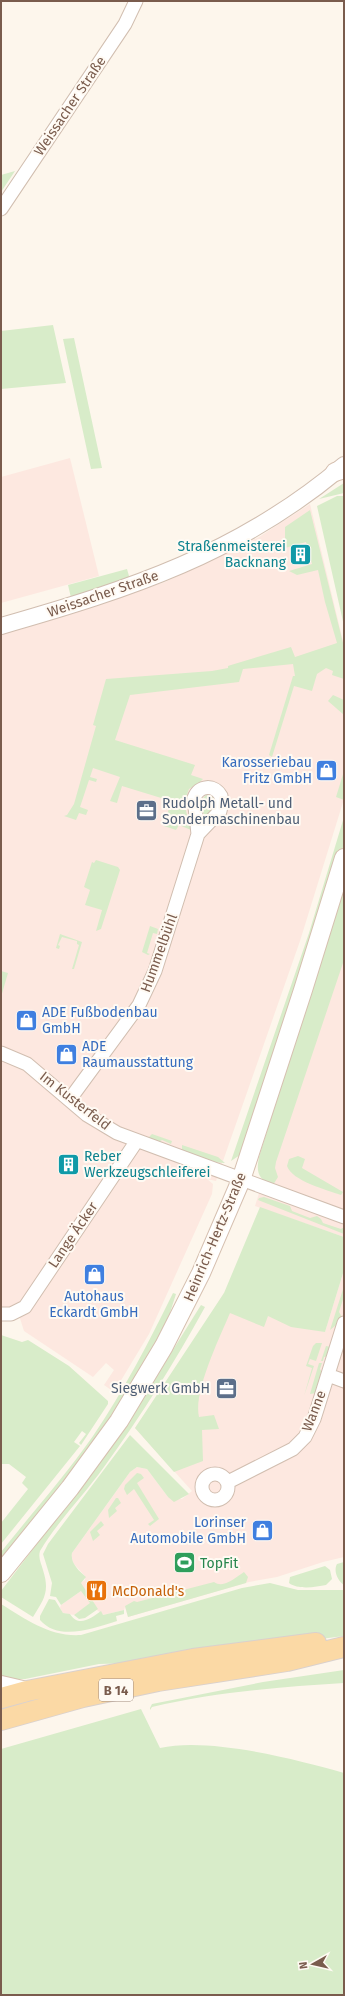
<svg xmlns="http://www.w3.org/2000/svg" width="345" height="1996" viewBox="0 0 345 1996" font-family="'Fira Sans',sans-serif">
	<style>
		.commercial { fill: #fde8e0 }
		.green { fill: #d8ecc9 }
		.lines { fill: none; stroke-linecap: round; stroke-linejoin: round }
		.minor-casing { stroke: #d1beb0; stroke-width: 15 }
		.tertiary-casing { stroke: #d1beb0; stroke-width: 18 }
		.secondary-casing { stroke: #d6c0b0; stroke-width: 20 }
		.primary-casing { stroke: #dad1cd; stroke-width: 22 }
		.minor { stroke: #fff; stroke-width: 13 }
		.tertiary { stroke: #fff; stroke-width: 16 }
		.secondary { stroke: #fff; stroke-width: 18 }
		.primary { stroke: #fbd9a5; stroke-width: 20 }
		.labels { text-anchor: middle; dominant-baseline: central; stroke-width: 4; stroke-linejoin: round; paint-order: stroke }
		.shield { fill: #fffaf3; stroke: #a28b7f; stroke-width: 1 }
		.shield-label { font-size: 13px; font-weight: bold; fill: #7a5c4d }
		.street-label { font-size: 14px; fill: #7a5c4d; stroke: #fffaf3 }
		.culture-label { font-size: 14px; fill: #0d838f; stroke: #fffaf3; text-anchor: end }
		.shop-label { font-size: 14px; fill: #366cbe; stroke: #fffaf3; text-anchor: end }
		.service-label { font-size: 14px; fill: #4e5e75; stroke: #fffaf3; text-anchor: start }
		.leisure-label { font-size: 14px; fill: #27864d; stroke: #fffaf3; text-anchor: start }
		.food-label { font-size: 14px; fill: #c56008; stroke: #fffaf3; text-anchor: start }
	</style>
	<rect width="100%" height="100%" fill="#fdf6ec"/>
	<path class="commercial" d="M 70,458 L 99,576 L 1,603 L 1,477 Z
		M 310,504 L 344,645 L 344,799 L 300,941 L 216,1181 L 207,1179 L 213,1184 L 212,1194 L 149,1334 L 114,1392 L 104,1385 L 114,1370 L 106,1363 L 93,1377 L 24,1331 L 17,1309 L 1,1308 L 1,635 L 165,582 L 259,537 Z
		M 344,920 L 344,1237 L 255,1206 Z
		M 344,1270 L 344,1557 L 323,1562 L 277,1577 L 249,1582 L 128,1617 L 125,1607 L 124,1610 L 103,1615 L 90,1604 L 74,1615 L 63,1613 L 60,1608 L 61,1605 L 81,1591 L 80,1583 L 85,1580 L 85,1576 L 74,1564 L 71,1557 L 72,1553 L 130,1472 L 137,1467 L 147,1469 L 168,1497 L 182,1499 L 192,1491 L 135,1428 L 178,1366 L 224,1293 L 325,1332 Z"/>
	<path class="green" d="M 15,171 L 1,192 L 1,175 Z
		M 53,325 L 66,383 L 1,389 L 1,331 Z
		M 74,338 L 102,468 L 91,469 L 63,339 Z
		M 344,483 L 344,493 L 319,499 Z
		M 337,496 L 344,496 L 344,626 L 317,506 Z
		M 310,510 L 344,647 L 344,679 L 332,675 L 333,671 L 326,668 L 317,674 L 312,691 L 294,686 L 272,757 L 269,755 L 293,676 L 295,676 L 293,664 L 243,669 L 239,682 L 130,695 L 115,740 L 195,765 L 191,775 L 203,779 L 200,782 L 189,789 L 184,803 L 191,830 L 179,825 L 176,830 L 164,826 L 171,801 L 122,786 L 117,803 L 110,801 L 120,777 L 93,768 L 90,777 L 97,779 L 96,782 L 89,780 L 80,807 L 88,810 L 86,815 L 79,813 L 76,820 L 64,816 L 67,815 L 74,804 L 96,726 L 93,725 L 106,679 L 212,671 L 228,668 L 228,666 L 231,665 L 291,647 L 295,657 L 337,643 L 325,602 L 318,570 L 297,575 L 289,571 L 312,564 L 306,542 L 285,548 L 285,527 Z
		M 127,569 L 131,583 L 72,602 L 68,585 Z
		M 333,695 L 344,700 L 344,715 L 328,701 Z
		M 344,771 L 344,800 L 336,797 Z
		M 206,795 L 212,796 L 216,803 L 211,812 L 206,815 L 201,812 L 200,801 Z
		M 344,817 L 344,844 L 314,942 L 240,1155 L 231,1161 L 309,933 Z
		M 96,860 L 118,867 L 120,870 L 101,929 L 96,931 L 102,910 L 85,905 L 90,890 L 84,887 L 92,862 L 94,863 Z
		M 344,882 L 344,960 L 276,1162 L 275,1168 L 278,1177 L 273,1185 C 258,1179 256,1173 259,1157 Z
		M 150,926 L 158,929 L 157,934 L 153,933 L 147,953 L 150,954 L 148,955 L 142,952 Z
		M 60,934 L 82,942 L 74,969 L 72,969 L 79,945 L 77,944 L 77,941 L 62,937 L 58,945 L 60,946 L 59,949 L 56,948 Z
		M 1,971 L 8,973 L 1,997 Z
		M 152,1134 L 172,1141 L 171,1144 L 162,1140 L 157,1143 L 150,1140 L 149,1137 Z
		M 182,1145 L 218,1157 L 225,1163 L 211,1162 L 182,1153 Z
		M 298,1156 L 305,1159 L 302,1168 L 343,1192 L 341,1195 C 327,1190 292,1181 287,1166 L 289,1159 Z
		M 264,1197 L 290,1206 L 292,1211 L 310,1218 L 317,1216 L 321,1219 L 323,1223 L 341,1229 L 344,1227 L 344,1234 L 258,1200 L 259,1198 Z
		M 260,1207 L 344,1237 L 344,1270 L 325,1332 L 291,1327 L 268,1316 L 264,1327 L 230,1313 C 220,1337 193,1392 199,1417 L 214,1415 L 219,1429 L 202,1430 L 203,1461 L 174,1472 L 135,1428 L 224,1293 Z
		M 344,1286 L 344,1296 L 339,1312 L 342,1317 L 340,1322 L 330,1330 Z
		M 173,1293 L 176,1294 L 168,1319 L 139,1378 L 116,1415 L 1,1562 L 1,1552 C 32,1513 65,1476 93,1436 C 124,1390 149,1342 173,1293 Z
		M 201,1305 L 205,1307 C 175,1362 141,1416 104,1467 C 84,1495 58,1521 40,1551 C 38,1558 41,1563 43,1570 C 50,1592 44,1599 33,1617 L 1,1597 L 1,1591 L 68,1503 L 146,1393 Z
		M 1,1335 L 22,1342 L 28,1340 L 69,1366 L 108,1401 L 108,1404 L 81,1445 L 79,1443 L 86,1434 L 82,1431 L 74,1442 L 80,1446 L 1,1544 L 1,1523 L 28,1489 L 22,1483 L 26,1477 L 9,1464 L 1,1464 Z
		M 316,1343 L 322,1343 L 316,1361 L 310,1359 L 308,1364 L 314,1366 L 304,1396 L 312,1368 L 306,1366 L 313,1346 Z
		M 326,1346 L 331,1347 L 329,1356 L 324,1357 L 323,1361 L 321,1361 Z
		M 319,1363 L 322,1363 L 320,1369 L 323,1374 L 317,1393 L 310,1394 Z
		M 130,1435 L 189,1494 L 174,1502 L 168,1497 L 147,1469 L 137,1467 L 130,1472 L 72,1553 C 70,1563 79,1571 86,1577 L 81,1583 L 98,1609 L 85,1618 L 79,1619 L 74,1615 L 90,1603 L 81,1591 L 61,1605 L 56,1597 L 50,1596 L 52,1583 L 43,1554 L 48,1544 Z
		M 137,1473 L 141,1474 L 144,1478 L 137,1483 L 159,1519 L 150,1526 L 148,1524 L 154,1520 L 134,1489 L 127,1495 L 124,1489 L 125,1485 Z
		M 116,1498 L 118,1498 L 121,1503 L 115,1508 L 117,1511 L 109,1518 L 108,1510 Z
		M 101,1521 L 104,1525 L 97,1531 L 100,1535 L 93,1541 L 90,1532 Z
		M 344,1562 L 344,1585 C 338,1581 333,1571 337,1564 Z
		M 325,1566 L 330,1570 L 332,1579 L 326,1585 C 316,1587 298,1590 289,1583 L 290,1577 Z
		M 244,1572 L 248,1577 L 246,1583 L 128,1617 L 125,1606 L 134,1601 L 137,1602 L 214,1582 C 224,1589 236,1577 244,1572 Z
		M 270,1583 L 298,1590 L 344,1590 L 344,1636 L 134,1663 L 99,1664 L 25,1679 L 1,1679 L 1,1604 C 27,1620 50,1637 81,1635 L 242,1588 Z
		M 49,1599 L 55,1600 L 63,1613 L 70,1614 C 79,1628 91,1618 101,1611 L 103,1615 L 124,1610 L 124,1614 L 116,1616 L 117,1621 C 94,1628 59,1642 40,1620 L 40,1616 Z
		M 344,1670 L 344,1683 C 280,1687 215,1692 152,1707 L 150,1710 L 150,1708 L 152,1704 L 263,1682 Z
		M 141,1709 L 160,1748 C 209,1737 295,1759 344,1773 L 344,1995 L 1,1995 L 1,1749 Z"/>
	<g class="lines">
		<defs>
			<path id="minor" d="M 1,209 L 125,24 L 136,1
				M 1,1053 L 27,1064 L 87,1115 L 117,1133 L 344,1217
				M 70,1099 L 139,1005 L 155,971 L 198,834 L 194,798 C 199,785 214,784 221,796 L 222,802 L 220,811 L 198,834
				M 1,1314 L 11,1314 L 25,1307 L 136,1142
				M 328,1375 L 344,1381
				M202 1487a13 13 0 1 1 26 0a13 13 0 1 1-26 0Z
				M 228,1482 L 293,1449 L 305,1437 L 314,1419 L 344,1323"/>
			<path id="tertiary" d="M 1,626 C 130,589 239,554 344,465"/>
			<path id="secondary" d="M 335,472 L 344,469
				M 1,1573 L 70,1488 L 119,1421 L 164,1346 L 201,1273 L 241,1180 L 303,990 L 344,858
				M 1,1685 L 27,1691"/>
			<path id="primary" d="M 1,1698 L 27,1691 L 193,1659 L 316,1643
				M 1,1720 L 83,1697 L 158,1681 L 287,1661 L 344,1647"/>
		</defs>
		<use href="#minor" class="minor-casing"/>
		<use href="#tertiary" class="tertiary-casing"/>
		<use href="#secondary" class="secondary-casing"/>
		<use href="#primary" class="primary-casing"/>
		<use href="#minor" class="minor"/>
		<use href="#tertiary" class="tertiary"/>
		<use href="#secondary" class="secondary"/>
		<use href="#primary" class="primary"/>
	</g>
	<defs>
		<symbol id="building-square" viewBox="-11 -11 22 22"><rect x="-9" y="-9" width="18" height="18" rx="4" fill="#0f9aa8" stroke="#fffaf3"/><path d="M-4-6H4V6H1V3H-1V6H-4ZM-2.5-4.3h1.7v1.8h-1.7ZM.8-4.3h1.7v1.8H.8ZM-2.5-1h1.7V.8h-1.7ZM.8-1h1.7V.8H.8Z" fill="#fff"/></symbol>
		<symbol id="shop-square" viewBox="-11 -11 22 22"><rect x="-9" y="-9" width="18" height="18" rx="4" fill="#3f7fe0" stroke="#fffaf3"/><path d="M-5-2.5h2.3a2.7 3.5 0 0 1 5.4 0H5L5.5 6h-11ZM-1.5-2.5h3a1.5 2.3 0 0 0-3 0Z" fill="#fff"/></symbol>
		<symbol id="office-square" viewBox="-11 -11 22 22"><rect x="-9" y="-9" width="18" height="18" rx="4" fill="#5c6f8a" stroke="#fffaf3"/><path d="M-6-3h4V-5.5h4V-3h4V5H-6ZM-1-4.5V-3h2v-1.5ZM-6 0V1H6V0Z" fill="#fff"/></symbol>
		<symbol id="stadium-square" viewBox="-11 -11 22 22"><rect x="-9" y="-9" width="18" height="18" rx="4" fill="#2e9e5b" stroke="#fffaf3"/><path d="M0-5a6.5 5 0 1 0 0 10a6.5 5 0 1 0 0-10ZM-3.5-1.8h7v3.6h-7Z" fill="#fff"/></symbol>
		<symbol id="restaurant-square" viewBox="-11 -11 22 22"><rect x="-9" y="-9" width="18" height="18" rx="4" fill="#e8710a" stroke="#fffaf3"/><path d="M-5-6h1v4h1v-4h1v4h1v-4h1v5L-1.5 .5V6h-2V.5L-5-1ZM5-6V6H3V1.5H1.5Q1.5-4 5-6Z" fill="#fff"/></symbol>
	</defs>
	<g fill-rule="evenodd">
		<use href="#building-square" x="288" y="542" width="25" height="25"/>
		<use href="#shop-square" x="314" y="758" width="25" height="25"/>
		<use href="#office-square" x="134" y="798" width="25" height="25"/>
		<use href="#shop-square" x="14" y="1008" width="25" height="25"/>
		<use href="#shop-square" x="54" y="1042" width="25" height="25"/>
		<use href="#building-square" x="56" y="1152" width="25" height="25"/>
		<use href="#shop-square" x="82" y="1262" width="25" height="25"/>
		<use href="#office-square" x="214" y="1376" width="25" height="25"/>
		<use href="#shop-square" x="250" y="1518" width="25" height="25"/>
		<use href="#stadium-square" x="172" y="1550" width="25" height="25"/>
		<use href="#restaurant-square" x="84" y="1578" width="25" height="25"/>
	</g>
	<g class="labels">
		<rect class="shield" x="99" y="1679" width="34" height="22" rx="3"/>
		<g class="shield-label">
			<text x="116" y="1690">B 14</text>
		</g>
		<g class="street-label">
			<text transform="translate(70 106) rotate(-56)">Weissacher Straße</text>
			<text transform="translate(103 594) rotate(-19)">Weissacher Straße</text>
			<text transform="translate(159 953) rotate(-70)">Hummelbühl</text>
			<text transform="translate(75 1101) rotate(38)">Im Kusterfeld</text>
			<text transform="translate(73 1235) rotate(-56)">Lange Äcker</text>
			<text transform="translate(215 1237) rotate(-67)">Heinrich-Hertz-Straße</text>
			<text transform="translate(314 1411) rotate(-69)">Wanne</text>
		</g>
		<g class="culture-label">
			<text x="286" y="546">Straßenmeisterei<tspan x="286" dy="16">Backnang</tspan></text>
			<text x="84" y="1156" text-anchor="start">Reber<tspan x="84" dy="16">Werkzeugschleiferei</tspan></text>
		</g>
		<g class="shop-label">
			<text x="312" y="762">Karosseriebau<tspan x="312" dy="16">Fritz GmbH</tspan></text>
			<text x="42" y="1012" text-anchor="start">ADE Fußbodenbau<tspan x="42" dy="16">GmbH</tspan></text>
			<text x="82" y="1046" text-anchor="start">ADE<tspan x="82" dy="16">Raumausstattung</tspan></text>
			<text x="94" y="1296" text-anchor="middle">Autohaus<tspan x="94" dy="16">Eckardt GmbH</tspan></text>
			<text x="246" y="1522">Lorinser<tspan x="246" dy="16">Automobile GmbH</tspan></text>
		</g>
		<g class="service-label">
			<text x="162" y="803">Rudolph Metall- und<tspan x="162" dy="16">Sondermaschinenbau</tspan></text>
			<text x="210" y="1388" text-anchor="end">Siegwerk GmbH</text>
		</g>
		<g class="leisure-label">
			<text x="200" y="1563">TopFit</text>
		</g>
		<g class="food-label">
			<text x="112" y="1591">McDonald's</text>
		</g>
	</g>
	<rect width="345" height="1996" fill="none" stroke="#7a5c4d" stroke-width="4"/>
	<g transform="translate(313 1964) rotate(262)" stroke="#fffaf3" stroke-width="3" paint-order="stroke">
	<path d="M0-3L7 15L0 10L-7 15Z" fill="#7a5c4d"/>
	<text y="-6" font-size="11" font-weight="bold" text-anchor="middle" fill="#7a5c4d">N</text>
	</g>
</svg>
